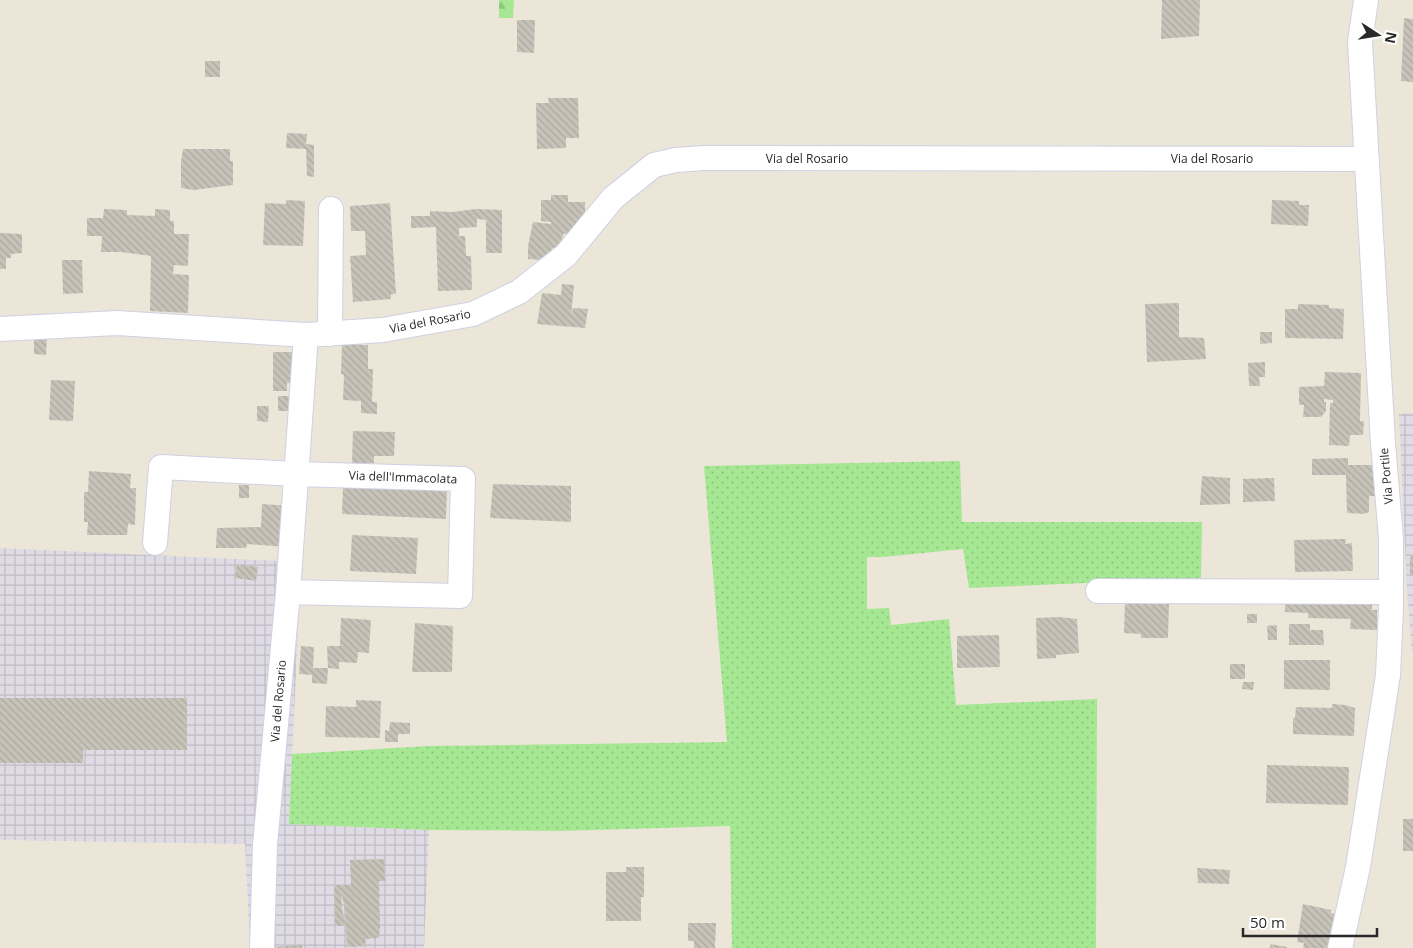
<svg xmlns="http://www.w3.org/2000/svg" width="1413" height="948" viewBox="0 0 1413 948" font-family="'Open Sans',sans-serif">
	<style>
		.industrial { fill: url(#industrial-grid) }
		.grass { fill: url(#grass-dots) }
		.forest { fill: url(#forest-firs) }
		.building { fill: url(#building-back-hatch); fill-rule: evenodd }
		.lines { fill: none; stroke-linecap: round; stroke-linejoin: round }
		.minor-casing { stroke: #cfd0e3; stroke-width: 26 }
		.minor { stroke: #fff; stroke-width: 24 }
		.labels { text-anchor: middle; dominant-baseline: central; stroke-width: 4; stroke-linejoin: round; paint-order: stroke }
		.street-label { font-size: 12px; fill: #292929; stroke: #fff }
	</style>
	<defs>
		<pattern id="industrial-grid" width="8" height="8" patternUnits="userSpaceOnUse" patternTransform="scale(1.25)"><rect width="8" height="8" fill="#dfdbe4"/><path d="M0 4h8M4 0v8" fill="none" stroke="#bfbcc4"/></pattern>
		<pattern id="grass-dots" width="8" height="8" patternUnits="userSpaceOnUse" patternTransform="scale(1.25)"><rect width="8" height="8" fill="#a5e792"/><path d="M2 2h.1M6 6h.1" fill="none" stroke="#8ec67e" stroke-width="1.8" stroke-linecap="round"/></pattern>
		<pattern id="forest-firs" width="22" height="20" patternUnits="userSpaceOnUse" patternTransform="scale(1.25)"><rect width="22" height="20" fill="#a5e792"/><path d="M5 1l3.5 6h-7zM16 11l3.5 6h-7z" fill="#8ec67e"/></pattern>
		<pattern id="building-back-hatch" width="6" height="6" patternUnits="userSpaceOnUse" patternTransform="scale(1.25)"><rect width="6" height="6" fill="#c7c3b9"/><path d="M-1 5l2 2M0 0l6 6M5-1l2 2" fill="none" stroke="#aba89f"/></pattern>
	</defs>
	<rect width="100%" height="100%" fill="#ece6d9"/>
	<path class="industrial" d="M 1413,413 L 1413,653 L 1412,653 L 1407,590 L 1399,414 Z
		M 0,548 L 301,562 L 289,824 L 429,830 L 424,948 L 250,948 L 245,844 L 0,840 Z"/>
	<path class="grass" d="M 960,461 L 962,522 L 1202,522 L 1201,578 L 969,588 L 963,549 L 883,557 L 867,557 L 867,609 L 889,608 L 891,625 L 949,619 L 956,705 L 1097,699 L 1096,948 L 732,948 L 730,826 L 560,831 L 429,830 L 289,824 L 292,754 L 429,746 L 727,742 L 704,466 Z"/>
	<path class="forest" d="M 499,0 L 514,0 L 513,18 L 499,18 Z"/>
	<path class="building" d="M 1162,0 L 1200,0 L 1199,36 L 1161,39 Z
		M 1404,18 L 1413,19 L 1413,82 L 1401,81 Z
		M 517,20 L 535,20 L 534,53 L 517,52 Z
		M 205,61 L 220,61 L 220,77 L 205,77 Z
		M 548,98 L 578,98 L 579,138 L 566,138 L 566,148 L 537,149 L 536,103 L 549,103 Z
		M 287,133 L 307,134 L 306,144 L 314,145 L 314,177 L 307,176 L 306,149 L 286,148 Z
		M 183,149 L 230,149 L 230,161 L 233,161 L 233,185 L 194,190 L 181,188 L 181,162 Z
		M 551,195 L 568,195 L 568,202 L 585,202 L 585,217 L 570,236 L 564,233 L 558,249 L 552,248 L 551,256 L 545,256 L 544,260 L 528,259 L 528,246 L 533,222 L 551,224 L 551,222 L 541,221 L 541,200 L 551,200 Z
		M 286,200 L 305,201 L 303,246 L 263,245 L 265,203 L 286,204 Z
		M 1272,200 L 1299,201 L 1299,205 L 1309,205 L 1308,226 L 1271,224 Z
		M 390,203 L 396,294 L 391,294 L 391,299 L 353,302 L 350,256 L 366,255 L 365,231 L 351,231 L 350,206 Z
		M 104,209 L 127,210 L 127,215 L 155,216 L 155,209 L 170,210 L 170,221 L 174,221 L 174,234 L 189,234 L 188,266 L 174,265 L 173,274 L 189,275 L 188,313 L 150,311 L 151,256 L 121,252 L 101,252 L 102,236 L 87,236 L 87,218 L 103,218 Z
		M 476,209 L 502,210 L 502,253 L 486,253 L 486,220 L 477,219 L 477,227 L 459,228 L 459,236 L 465,236 L 466,256 L 471,256 L 472,290 L 438,291 L 436,227 L 411,228 L 411,216 L 430,216 L 430,211 L 452,212 Z
		M 0,233 L 22,234 L 22,253 L 11,254 L 11,258 L 6,258 L 6,269 L 0,269 Z
		M 62,260 L 82,260 L 83,293 L 63,294 Z
		M 562,284 L 574,285 L 571,316 L 573,308 L 588,309 L 585,328 L 537,324 L 542,293 L 561,295 Z
		M 1179,303 L 1179,337 L 1204,338 L 1206,359 L 1147,362 L 1145,304 Z
		M 1298,304 L 1329,305 L 1329,308 L 1344,309 L 1343,339 L 1285,338 L 1285,309 L 1298,309 Z
		M 1260,332 L 1272,332 L 1272,343 L 1260,344 Z
		M 47,337 L 46,355 L 34,354 L 34,338 Z
		M 342,344 L 368,345 L 368,369 L 373,369 L 372,402 L 377,402 L 377,414 L 361,413 L 361,401 L 343,400 L 344,375 L 341,374 Z
		M 273,352 L 301,352 L 301,383 L 287,383 L 287,391 L 273,391 Z
		M 1265,362 L 1265,377 L 1259,377 L 1260,386 L 1249,386 L 1248,363 Z
		M 1325,372 L 1361,373 L 1360,421 L 1364,421 L 1363,435 L 1350,435 L 1349,446 L 1329,445 L 1330,403 L 1333,403 L 1333,400 L 1324,399 L 1324,402 L 1326,402 L 1326,411 L 1321,417 L 1303,417 L 1304,405 L 1299,405 L 1299,387 L 1324,386 Z
		M 51,380 L 75,381 L 73,421 L 49,420 Z
		M 278,396 L 296,396 L 296,411 L 278,411 Z
		M 257,406 L 269,406 L 268,422 L 257,421 Z
		M 353,431 L 395,432 L 394,456 L 374,456 L 374,463 L 352,463 Z
		M 1348,458 L 1348,465 L 1376,465 L 1377,496 L 1369,496 L 1369,512 L 1364,514 L 1347,513 L 1346,475 L 1312,475 L 1312,459 Z
		M 89,471 L 131,474 L 130,488 L 136,488 L 135,525 L 128,524 L 127,535 L 87,535 L 88,522 L 84,522 L 84,492 L 88,492 Z
		M 1202,476 L 1230,478 L 1230,504 L 1200,505 Z
		M 1274,478 L 1275,501 L 1243,502 L 1243,479 Z
		M 493,484 L 571,486 L 571,522 L 490,518 Z
		M 239,485 L 249,485 L 249,498 L 239,498 Z
		M 343,485 L 447,489 L 446,519 L 342,514 Z
		M 262,504 L 291,506 L 288,547 L 247,544 L 246,548 L 216,548 L 217,528 L 261,527 Z
		M 352,535 L 418,538 L 416,574 L 350,571 Z
		M 1346,539 L 1345,544 L 1352,543 L 1353,571 L 1295,572 L 1294,540 Z
		M 1413,556 L 1413,576 L 1410,576 L 1410,557 Z
		M 237,564 L 258,567 L 256,581 L 235,578 Z
		M 1285,595 L 1372,595 L 1372,610 L 1377,610 L 1377,630 L 1350,629 L 1351,619 L 1308,618 L 1308,613 L 1285,612 Z
		M 1125,602 L 1169,603 L 1168,638 L 1141,638 L 1141,634 L 1124,633 Z
		M 1247,614 L 1257,614 L 1257,623 L 1247,623 Z
		M 1059,617 L 1077,619 L 1079,653 L 1056,655 L 1056,658 L 1037,659 L 1036,618 Z
		M 341,618 L 371,620 L 369,653 L 358,652 L 357,663 L 339,662 L 339,669 L 328,668 L 327,646 L 340,646 Z
		M 415,623 L 453,626 L 452,672 L 412,672 Z
		M 1289,624 L 1310,624 L 1310,630 L 1323,630 L 1324,645 L 1289,645 Z
		M 1277,625 L 1277,640 L 1268,640 L 1267,626 Z
		M 999,635 L 1000,667 L 957,668 L 957,636 Z
		M 301,646 L 314,647 L 313,668 L 328,668 L 327,684 L 312,683 L 312,675 L 299,674 Z
		M 1284,660 L 1330,660 L 1330,690 L 1284,689 Z
		M 1230,664 L 1245,664 L 1245,679 L 1230,679 Z
		M 1243,682 L 1254,682 L 1253,690 L 1242,689 Z
		M 0,698 L 187,698 L 187,750 L 83,750 L 83,763 L 0,763 Z
		M 356,700 L 381,701 L 380,738 L 325,737 L 326,706 L 356,707 Z
		M 1332,704 L 1345,705 L 1355,708 L 1354,736 L 1293,734 L 1293,718 L 1295,718 L 1296,707 L 1332,708 Z
		M 390,722 L 410,723 L 410,734 L 398,734 L 398,742 L 385,742 L 385,730 L 389,731 Z
		M 1267,765 L 1349,767 L 1348,805 L 1266,803 Z
		M 1403,819 L 1413,819 L 1413,851 L 1403,851 Z
		M 384,859 L 385,881 L 379,881 L 380,927 L 379,938 L 365,939 L 365,946 L 347,947 L 346,926 L 335,926 L 334,885 L 351,885 L 350,860 ZM 341,891 L 345,909 L 346,926 L 342,909 Z
		M 626,867 L 644,867 L 644,897 L 641,897 L 641,921 L 606,921 L 606,872 L 626,872 Z
		M 1197,868 L 1230,870 L 1229,884 L 1198,883 Z
		M 1303,904 L 1331,910 L 1331,913 L 1343,916 L 1337,948 L 1303,948 L 1304,943 L 1297,942 Z
		M 688,923 L 716,923 L 715,948 L 694,948 L 694,941 L 688,941 Z
		M 1270,944 L 1287,947 L 1287,948 L 1270,948 Z
		M 302,945 L 302,948 L 276,948 L 276,947 Z"/>
	<g class="lines">
		<defs>
			<path id="minor" d="M 0,329 L 117,323 L 306,335 L 383,330 L 473,314 L 519,292 L 566,255 L 613,198 L 654,165 L 676,160 L 704,158 L 1367,159
				M 330,334 L 331,209
				M 155,543 L 161,467 L 296,474 L 463,479 L 460,596 L 288,592
				M 1098,591 L 1391,592
				M 262,948 L 265,845 L 288,592 L 306,335
				M 1340,948 L 1358,867 L 1388,675 L 1391,608 L 1391,539 L 1383,443 L 1360,42 L 1366,0"/>
		</defs>
		<use href="#minor" class="minor-casing"/>
		<use href="#minor" class="minor"/>
	</g>
	<g class="labels">
		<g class="street-label">
			<text x="807" y="158">Via del Rosario</text>
			<text x="1212" y="158">Via del Rosario</text>
			<text transform="translate(430 321) rotate(-11)">Via del Rosario</text>
			<text transform="translate(1386 476) rotate(-95)">Via Portile</text>
			<text transform="translate(403 477) rotate(2)">Via dell'Immacolata</text>
			<text transform="translate(278 701) rotate(-85)">Via del Rosario</text>
		</g>
	</g>
	<g transform="translate(1378 35) rotate(102)" stroke="#ffffff" stroke-width="4" paint-order="stroke">
	<path d="M0-4L9 19L0 12L-9 19Z" fill="#292929"/>
	<text y="-8" font-size="14" font-weight="bold" text-anchor="middle" fill="#292929">N</text>
	</g>
	<path d="M1243 928v8h134v-8" fill="none" stroke="#292929" stroke-width="2.5"/>
	<text x="1250" y="928" font-size="15" fill="#292929" stroke="#ffffff" stroke-width="4" paint-order="stroke">50 m</text>
</svg>
